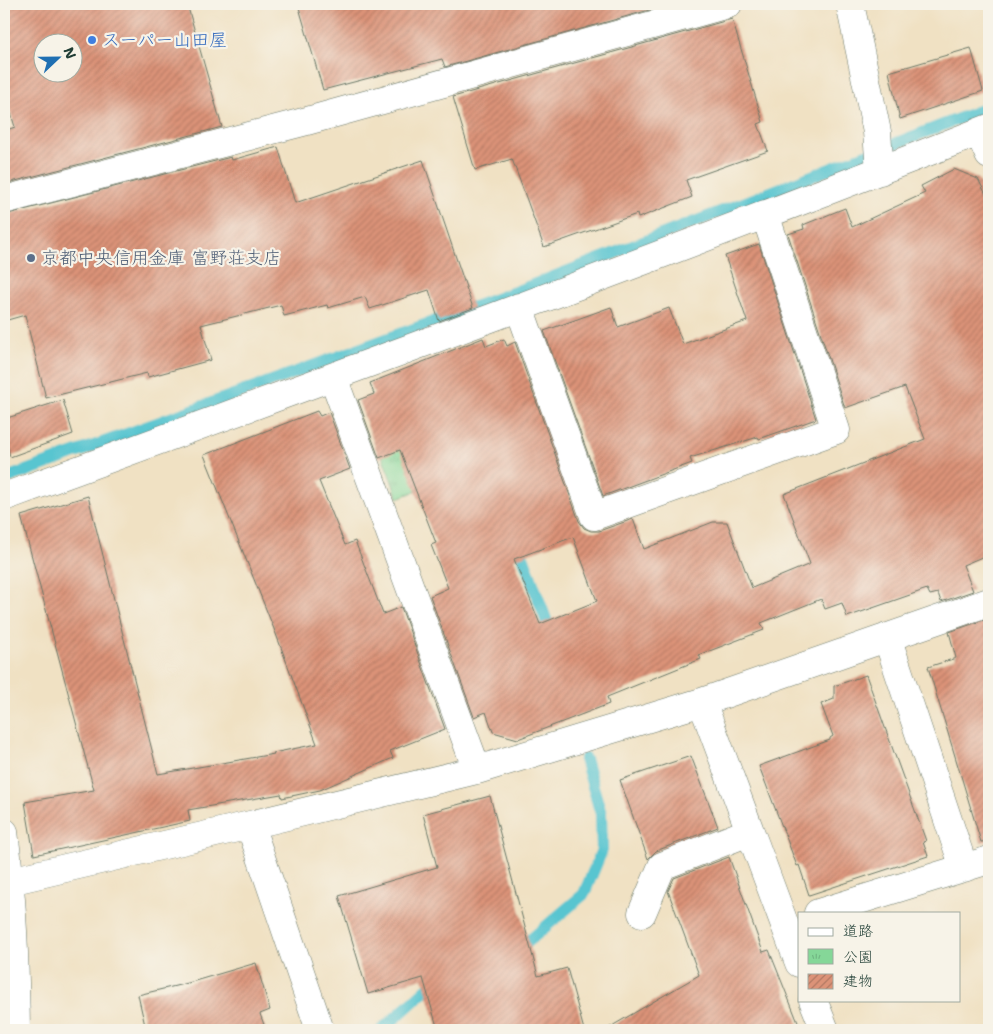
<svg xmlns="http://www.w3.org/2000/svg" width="993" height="1034" viewBox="0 0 993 1034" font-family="'Shantell Sans','Klee One',sans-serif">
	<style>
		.park { fill: url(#park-tufts); stroke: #528a66 }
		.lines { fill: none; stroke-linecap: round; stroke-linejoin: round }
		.stream { stroke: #58c5d0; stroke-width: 12 }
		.building { fill: url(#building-hatch); fill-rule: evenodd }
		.minor-casing { stroke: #687666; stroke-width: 29 }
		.secondary-casing { stroke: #687666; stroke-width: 29 }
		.minor { stroke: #fff; stroke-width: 28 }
		.secondary { stroke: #fff; stroke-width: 28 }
		.shop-dot { fill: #3f7fe0; stroke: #f7f3e8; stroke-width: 2 }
		.service-dot { fill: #5c6f8a; stroke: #f7f3e8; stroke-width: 2 }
		.labels { text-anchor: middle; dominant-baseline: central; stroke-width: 4.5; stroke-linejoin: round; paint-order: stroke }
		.shop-label { font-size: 18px; fill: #366cbe; stroke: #f7f3e8; text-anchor: start }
		.service-label { font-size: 18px; fill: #4e5e75; stroke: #f7f3e8; text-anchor: start }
	</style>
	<defs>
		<pattern id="park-tufts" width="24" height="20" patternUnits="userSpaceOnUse" patternTransform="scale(1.25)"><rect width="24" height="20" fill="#85d798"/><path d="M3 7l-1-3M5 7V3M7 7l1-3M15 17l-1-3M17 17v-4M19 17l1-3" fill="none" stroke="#72b984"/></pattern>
		<pattern id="building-hatch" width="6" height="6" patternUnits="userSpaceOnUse" patternTransform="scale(1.25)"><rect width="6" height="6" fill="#dc9378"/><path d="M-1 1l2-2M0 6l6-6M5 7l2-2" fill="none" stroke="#b27963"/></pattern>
	</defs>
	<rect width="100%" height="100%" fill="#f7f3e8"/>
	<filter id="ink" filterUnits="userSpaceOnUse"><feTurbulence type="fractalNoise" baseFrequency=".02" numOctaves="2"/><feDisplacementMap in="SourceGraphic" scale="10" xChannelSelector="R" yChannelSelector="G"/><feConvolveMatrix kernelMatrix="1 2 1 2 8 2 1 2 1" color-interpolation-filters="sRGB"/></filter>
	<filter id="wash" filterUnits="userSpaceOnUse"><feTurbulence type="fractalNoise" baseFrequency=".0096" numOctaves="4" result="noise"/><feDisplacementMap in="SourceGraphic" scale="20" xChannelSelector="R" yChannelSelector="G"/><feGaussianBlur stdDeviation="1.12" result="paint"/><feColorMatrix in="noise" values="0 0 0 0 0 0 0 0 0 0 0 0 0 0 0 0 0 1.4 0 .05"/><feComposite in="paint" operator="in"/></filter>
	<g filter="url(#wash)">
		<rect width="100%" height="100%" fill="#f0e1c3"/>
		<path class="park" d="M 447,424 L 466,472 L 398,498 L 380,450 Z"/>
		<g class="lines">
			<path class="stream" d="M 4,479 L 515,292 L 989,107
				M 514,541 L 524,559 L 552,636
				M 516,952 L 584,894 L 602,850 L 601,814 L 585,759
				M 382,1030 L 430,986 L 439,982"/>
		</g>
		<g id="blocks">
			<path class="building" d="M 4,4 L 187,4 L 222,127 L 4,184 L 4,131 L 15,127 L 4,91 ZM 42,42 L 72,42 L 72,72 L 42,72 Z
				M 298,4 L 671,4 L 445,67 L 442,59 L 323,90 Z
				M 732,19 L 763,122 L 758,124 L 768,151 L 686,180 L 692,197 L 638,218 L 637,214 L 544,247 L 512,159 L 475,170 L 453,97 Z
				M 971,48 L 983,91 L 900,119 L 889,72 Z
				M 278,147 L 295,203 L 423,160 L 473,308 L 439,321 L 429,290 L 370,309 L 365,297 L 328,308 L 327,305 L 284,316 L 281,305 L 201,325 L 211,360 L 148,377 L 147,373 L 46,398 L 25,315 L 4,321 L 4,215 L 231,157 L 232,160 Z
				M 954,169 L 978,179 L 989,200 L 989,554 L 963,565 L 973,591 L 941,602 L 938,593 L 930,595 L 927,589 L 847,617 L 842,603 L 825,609 L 821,599 L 761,623 L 764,630 L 699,655 L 701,659 L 607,697 L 609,704 L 518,739 L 493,732 L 486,712 L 474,717 L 430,596 L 448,588 L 431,545 L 436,543 L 400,450 L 379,458 L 358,400 L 374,394 L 370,383 L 483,338 L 486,346 L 504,339 L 507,346 L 515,342 L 579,521 L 584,528 L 591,531 L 599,531 L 633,519 L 644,549 L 713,522 L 727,522 L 752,588 L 810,564 L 784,494 L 925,439 L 905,387 L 845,408 L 788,234 L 804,229 L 803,225 L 845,208 L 852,227 L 925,193 L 921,186 ZM 573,537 L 597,601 L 540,624 L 514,559 Z
				M 759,244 L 816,419 L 759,439 L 758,437 L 690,458 L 692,463 L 603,496 L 544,331 L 611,307 L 618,327 L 669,308 L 683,344 L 747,321 L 725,256 Z
				M 63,400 L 73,434 L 10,457 L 4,430 L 4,419 Z
				M 317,411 L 320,416 L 329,412 L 350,469 L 319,481 L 345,545 L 355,541 L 383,614 L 401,607 L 445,729 L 390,751 L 393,758 L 320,790 L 282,798 L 281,794 L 188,810 L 190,821 L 34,855 L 25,802 L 94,790 L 21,516 L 88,496 L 158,774 L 274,754 L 273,753 L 317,744 L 276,634 L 204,455 Z
				M 984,620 L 989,634 L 989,841 L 981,842 L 928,667 L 956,658 L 949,632 Z
				M 866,675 L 926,841 L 923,842 L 928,856 L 809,895 L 799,865 L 797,866 L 759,766 L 830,740 L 830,738 L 833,736 L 821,704 L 834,699 L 834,686 Z
				M 691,756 L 718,827 L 656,851 L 648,859 L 620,780 Z
				M 490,796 L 538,976 L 567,968 L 584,1030 L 438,1030 L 423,978 L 368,994 L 339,896 L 437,867 L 423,814 Z
				M 729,857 L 763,952 L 769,950 L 801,1030 L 605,1030 L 699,975 L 668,891 L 674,878 Z
				M 256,963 L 270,1010 L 260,1014 L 266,1030 L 146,1030 L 138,995 L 188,983 Z"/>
		</g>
	</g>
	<g filter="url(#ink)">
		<use href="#blocks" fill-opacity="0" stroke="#687666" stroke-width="1"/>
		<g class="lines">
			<defs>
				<path id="minor" d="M 850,4 L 877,132 L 880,171
					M 979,132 L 989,155
					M 4,200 L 307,121 L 728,4
					M 519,307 L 594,516 L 836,430 L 765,214
					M 333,377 L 477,770
					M 4,497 C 333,377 663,256 989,128
					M 887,637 L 964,868
					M 702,702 L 799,963
					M 250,825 L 320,1030
					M 10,881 L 250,825 L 477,770 L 702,702 L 989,602
					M 642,913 L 662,866 L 749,832
					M 818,913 L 989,860
					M 813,1000 L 825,1030"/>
				<path id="secondary" d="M 4,832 C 13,898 15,964 16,1030"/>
			</defs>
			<use href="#minor" class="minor-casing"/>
			<use href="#secondary" class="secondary-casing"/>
			<use href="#minor" class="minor"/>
			<use href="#secondary" class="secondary"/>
		</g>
	</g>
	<circle class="shop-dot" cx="92" cy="40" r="5"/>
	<circle class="service-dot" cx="31" cy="258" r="5"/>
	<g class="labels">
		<g class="shop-label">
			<text x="102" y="40">スーパー山田屋</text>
		</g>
		<g class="service-label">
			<text x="41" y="258">京都中央信用金庫 富野荘支店</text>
		</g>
	</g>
	<rect width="993" height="1034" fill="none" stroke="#f7f3e8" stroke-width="20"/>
	<rect x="798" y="912" width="162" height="90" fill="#f7f3e8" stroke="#a1aaa0"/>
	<rect x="808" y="928" width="25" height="8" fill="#ffffff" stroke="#a1aaa0"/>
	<text x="843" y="936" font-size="15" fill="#1f3d34">道路</text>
	<rect x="808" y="949" width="25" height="15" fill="url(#park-tufts)" stroke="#a1aaa0"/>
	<text x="843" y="962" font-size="15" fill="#1f3d34">公園</text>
	<rect x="808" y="974" width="25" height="15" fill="url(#building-hatch)" stroke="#a1aaa0"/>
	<text x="843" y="986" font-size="15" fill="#1f3d34">建物</text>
	<g transform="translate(58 58) rotate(68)"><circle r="24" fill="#f7f3e8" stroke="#a1aaa0"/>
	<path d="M0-4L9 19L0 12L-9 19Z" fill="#1f6fb2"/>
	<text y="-8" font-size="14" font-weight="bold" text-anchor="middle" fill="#1f3d34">N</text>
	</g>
</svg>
